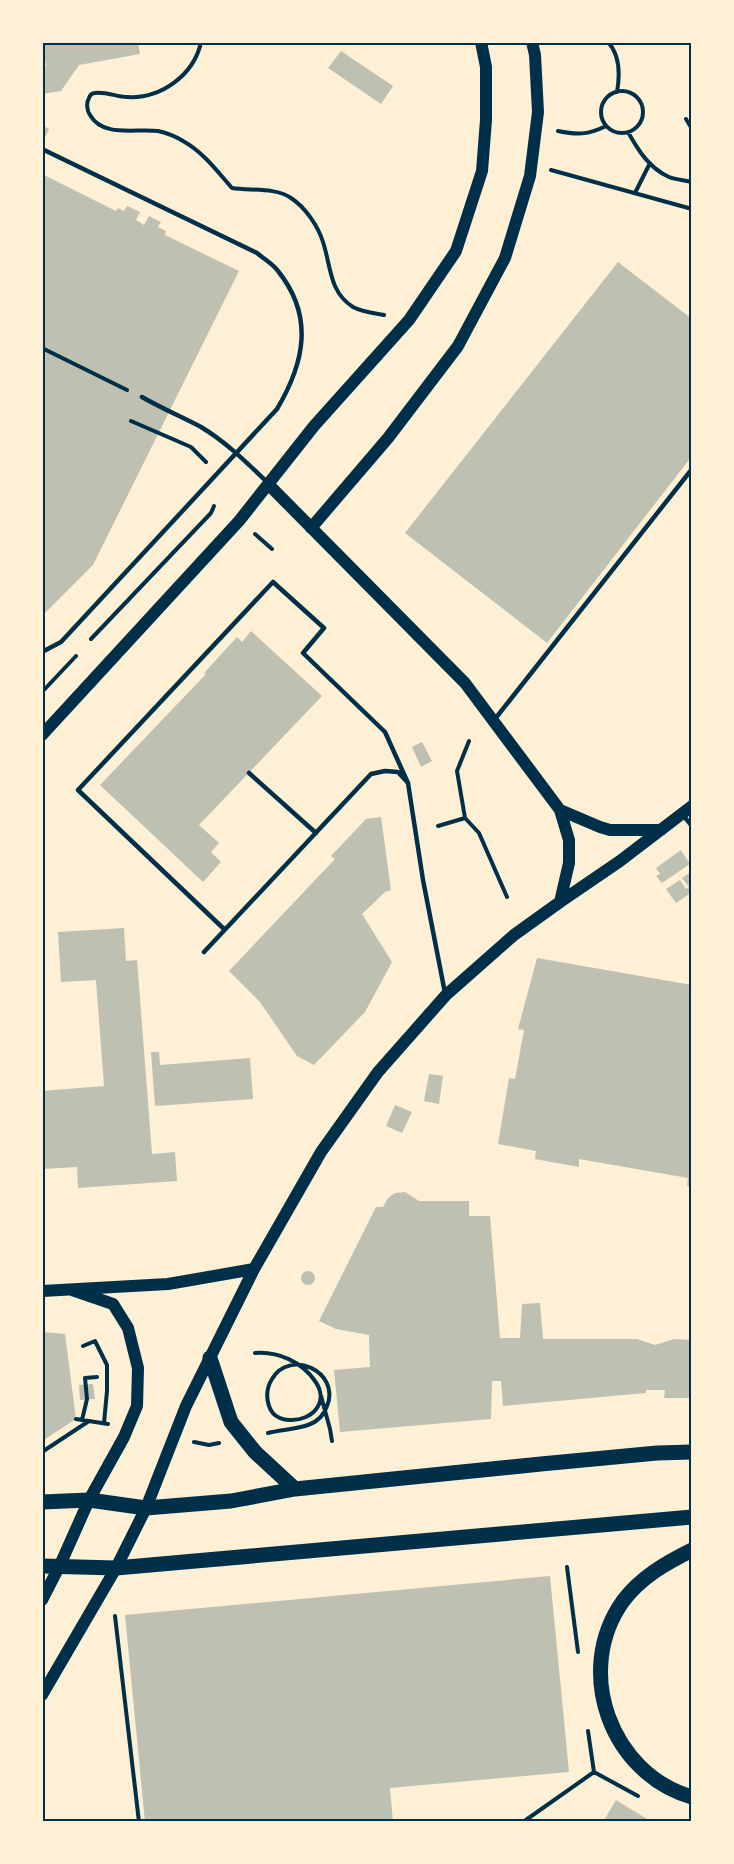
<svg xmlns="http://www.w3.org/2000/svg" width="734" height="1864" viewBox="0 0 734 1864" font-family="'Sofia Sans Condensed',sans-serif">
	<style>
		.building { fill: #bec0b2 }
		.lines { fill: none; stroke-linecap: round; stroke-linejoin: round }
		.path { stroke: #003049; stroke-width: 4 }
		.service { stroke: #003049; stroke-width: 4.5 }
		.secondary { stroke: #003049; stroke-width: 12 }
		.primary { stroke: #003049; stroke-width: 15 }
		.neatline { fill: none; stroke: #003049; stroke-width: 2 }
	</style>
	<rect width="100%" height="100%" fill="#fdf0d5"/>
	<path class="building" d="M 42,42 L 138,42 L 140,54 L 79,65 L 61,91 L 42,94 L 42,67 L 46,66 Z
		M 341,51 L 393,86 L 381,104 L 328,68 Z
		M 42,125 L 49,129 L 42,144 Z
		M 42,174 L 116,211 L 118,208 L 124,211 L 127,206 L 140,212 L 136,220 L 144,225 L 149,216 L 161,222 L 158,227 L 166,231 L 165,235 L 239,271 L 93,565 L 42,616 Z
		M 618,262 L 692,319 L 692,456 L 547,643 L 405,533 Z
		M 251,631 L 322,696 L 199,825 L 219,843 L 211,852 L 221,862 L 203,882 L 100,785 L 206,674 L 204,673 L 237,637 L 242,642 Z
		M 422,742 L 432,761 L 421,767 L 412,747 Z
		M 381,817 L 391,890 L 385,892 L 362,914 L 392,962 L 365,1012 L 314,1065 L 297,1056 L 260,1002 L 229,971 L 335,859 L 331,856 L 366,819 Z
		M 681,850 L 690,864 L 662,883 L 656,876 L 660,874 L 656,868 Z
		M 692,871 L 692,892 L 676,903 L 666,889 L 680,880 L 686,889 L 689,887 L 682,878 Z
		M 124,928 L 126,961 L 137,960 L 152,1154 L 175,1152 L 177,1181 L 78,1188 L 77,1167 L 42,1169 L 42,1091 L 104,1086 L 96,980 L 61,982 L 58,932 Z
		M 537,958 L 692,985 L 692,1187 L 687,1186 L 688,1178 L 579,1159 L 579,1167 L 535,1159 L 536,1151 L 498,1144 L 509,1078 L 515,1079 L 524,1030 L 518,1029 Z
		M 151,1052 L 159,1052 L 160,1065 L 250,1058 L 253,1099 L 155,1106 Z
		M 429,1074 L 443,1076 L 439,1104 L 424,1101 Z
		M 395,1105 L 412,1112 L 402,1133 L 386,1126 Z
		M 405,1192 L 419,1201 L 469,1201 L 469,1216 L 490,1216 L 500,1338 L 520,1338 L 522,1304 L 540,1303 L 543,1339 L 637,1339 L 655,1345 L 674,1339 L 692,1340 L 692,1398 L 664,1398 L 665,1390 L 646,1390 L 646,1393 L 503,1406 L 501,1381 L 492,1381 L 491,1419 L 340,1432 L 334,1370 L 370,1367 L 369,1335 L 336,1329 L 319,1321 L 376,1207 L 383,1207 L 388,1198 L 395,1193 Z
		M301 1278a7 7 0 1 1 14 0a7 7 0 1 1-14 0Z
		M 42,1332 L 65,1334 L 76,1419 L 42,1441 Z
		M 93,1384 L 95,1399 L 80,1400 L 79,1385 Z
		M 550,1576 L 569,1772 L 390,1788 L 393,1822 L 145,1822 L 125,1615 Z
		M 616,1800 L 652,1822 L 603,1822 Z"/>
	<g class="lines">
		<path class="path" d="M 201,42 C 194,75 161,99 127,97 C 117,97 105,91 95,93 C 92,93 90,95 89,98 C 86,103 87,111 90,115 C 103,138 136,128 158,131 C 167,133 175,136 183,141 C 203,152 217,171 232,188 C 250,191 275,187 291,198 C 305,207 318,226 323,242 C 331,266 329,292 353,307 C 362,312 374,313 384,315
			M 608,42 C 620,55 620,75 617,92
			M601 112a21 21 0 1 1 42 0a21 21 0 1 1-42 0Z
			M 686,119 L 692,129
			M 558,131 C 577,135 588,135 606,126
			M 628,132 C 638,150 649,168 669,177 C 676,180 685,180 692,182
			M 551,170 L 692,209
			M 635,193 L 650,163
			M 42,348 L 127,390
			M 131,421 L 191,447 L 206,462
			M 255,534 L 272,549
			M 91,639 L 211,513 L 214,506
			M 42,692 L 76,656
			M 465,818 L 479,833 L 507,897
			M 438,826 L 465,818 L 457,771 L 469,741
			M 83,1346 L 95,1341 L 107,1365 L 107,1391 L 104,1423
			M 255,1353 C 278,1351 302,1362 315,1381 C 330,1402 312,1421 290,1420 C 280,1420 272,1415 269,1406 C 266,1397 267,1387 272,1379 C 290,1348 341,1372 327,1406 C 324,1415 317,1422 308,1425 C 296,1429 281,1430 268,1433
			M 321,1396 L 330,1429 L 332,1441
			M 76,1419 L 108,1424
			M 82,1420 L 87,1399 L 85,1378 L 97,1377
			M 194,1442 L 209,1445 L 219,1443
			M 42,1452 L 89,1421
			M 567,1567 L 578,1652
			M 115,1616 L 139,1822
			M 588,1731 L 594,1772
			M 523,1822 L 594,1772 L 638,1796"/>
		<path class="service" d="M 42,149 L 257,253 C 264,259 273,264 278,271 C 314,316 305,362 277,409 L 61,642 L 42,652
			M 142,397 C 161,408 182,417 201,427 C 226,442 246,462 267,482
			M 495,719 L 692,469
			M 249,773 L 316,833
			M 682,814 L 692,826
			M 224,929 L 78,790 L 273,582 L 324,628 L 303,653 L 385,732 L 408,783
			M 204,952 L 371,774 L 385,771 L 398,772 L 408,783 L 423,880 L 445,993"/>
		<path class="secondary" d="M 268,484 L 465,683 L 560,810 L 569,840 L 569,863 L 560,902
			M 311,528 L 388,438 L 458,346 L 505,258 L 530,176 L 538,112 L 535,55 L 532,42
			M 42,735 L 239,521 L 314,426 L 409,320 L 456,251 L 482,171 L 486,120 L 486,67 L 481,42
			M 560,810 L 600,827 L 610,830 L 661,830
			M 42,1291 L 168,1284 L 254,1269
			M 42,1600 L 60,1565 L 89,1500 L 124,1437 L 137,1406 L 138,1368 L 128,1328 L 113,1304 L 72,1290
			M 42,1695 L 116,1568 L 146,1508 L 186,1406 L 254,1269 L 321,1152 L 378,1072 L 446,995 L 514,935 L 560,902 L 620,861 L 692,806"/>
		<path class="primary" d="M 210,1358 L 231,1422 L 255,1452 L 295,1489
			M 42,1502 L 89,1500 L 146,1508 L 231,1501 L 295,1489 L 541,1464 L 657,1453 L 692,1452
			M 692,1550 C 666,1563 641,1577 623,1601 C 573,1671 611,1774 692,1797
			M 42,1566 L 116,1568 L 692,1517"/>
	</g>
	<rect width="734" height="1864" fill="none" stroke="#fdf0d5" stroke-width="87"/>
	<rect x="44" y="44" width="646" height="1776" class="neatline"/>
</svg>
